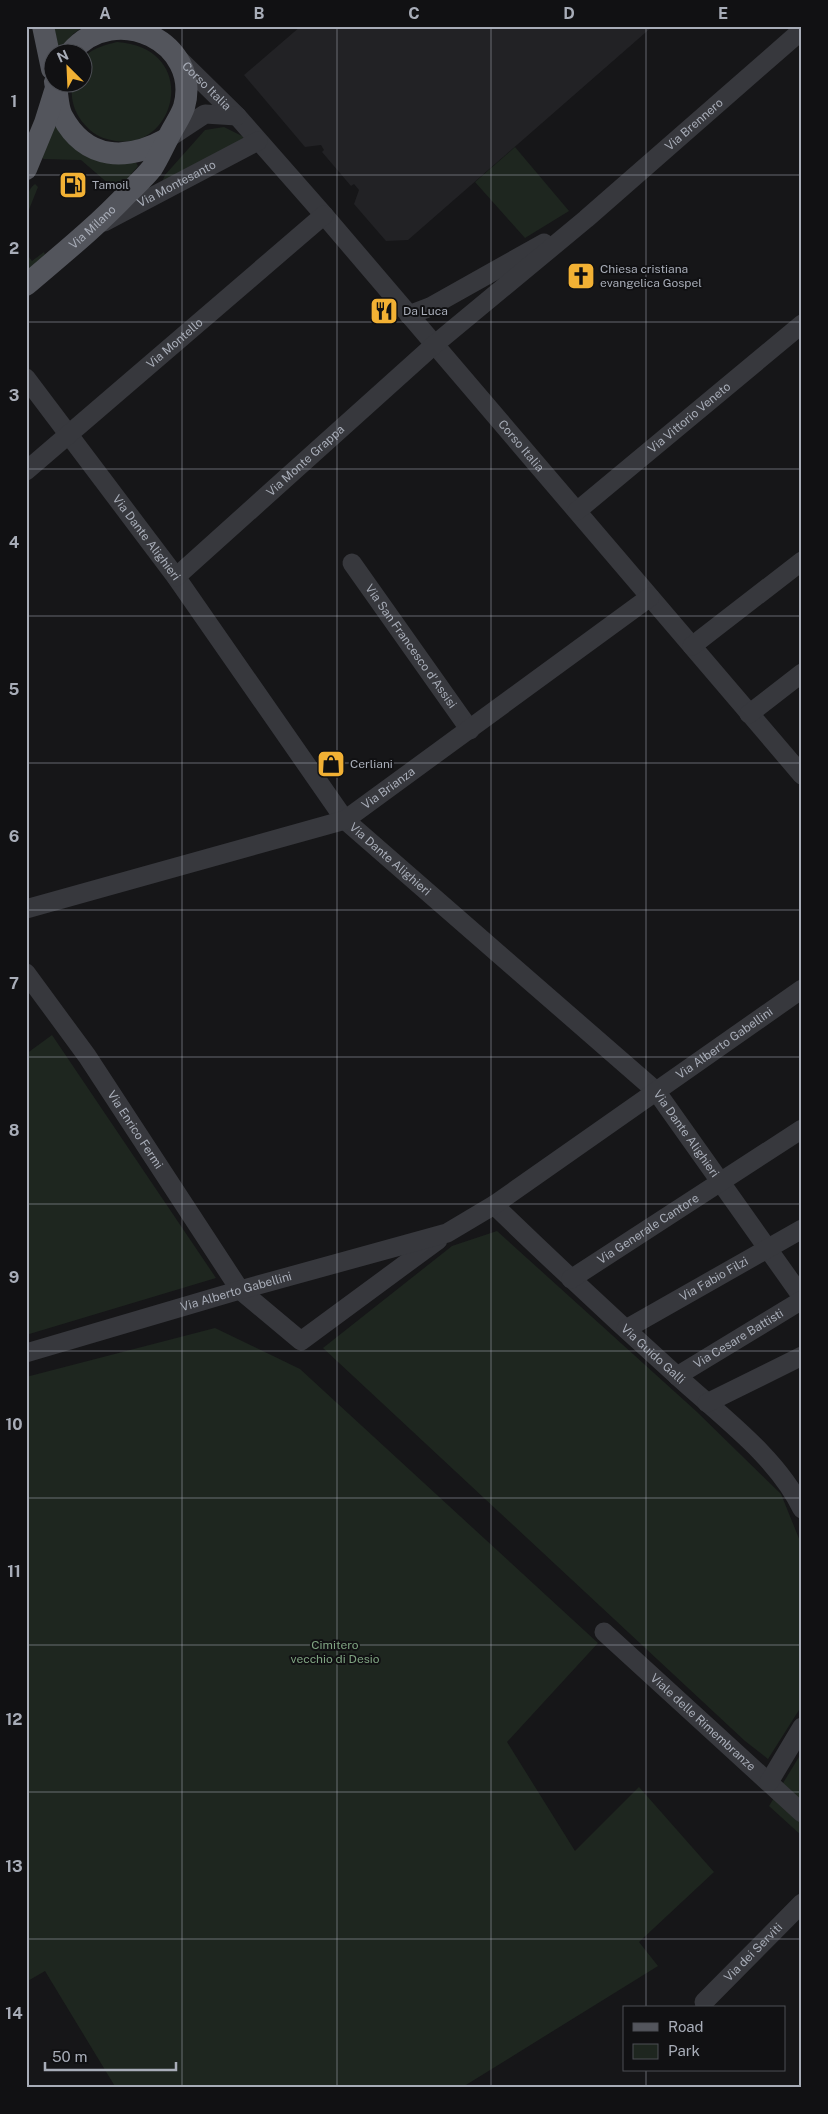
<svg xmlns="http://www.w3.org/2000/svg" width="828" height="2114" viewBox="0 0 828 2114" font-family="'Public Sans',sans-serif">
	<style>
		.built { fill: #222225 }
		.green { fill: #1e261f }
		.lines { fill: none; stroke-linecap: round; stroke-linejoin: round }
		.minor { stroke: #37383d; stroke-width: 19 }
		.major { stroke: #53555c; stroke-width: 22 }
		.grid { fill: none; stroke: #a8adb8; stroke-width: 1; stroke-opacity: 0.55 }
		.labels { text-anchor: middle; dominant-baseline: central; stroke-width: 4; stroke-linejoin: round; paint-order: stroke }
		.street-label { font-size: 12px; fill: #a8adb8; stroke: #111113 }
		.poi-label { font-size: 12px; fill: #a8adb8; stroke: #111113; text-anchor: start }
		.park-label { font-size: 12px; fill: #7fa381; stroke: #111113 }
		.neatline { fill: none; stroke: #a8adb8; stroke-width: 2 }
		.grid-label { font-size: 16px; text-anchor: middle; font-weight: bold; fill: #a8adb8 }
	</style>
	<rect width="100%" height="100%" fill="#161618"/>
	<path class="built" d="M 301,26 L 653,26 L 408,240 L 386,241 L 354,204 L 359,190 L 354,184 L 351,186 L 322,152 L 324,150 L 321,145 L 305,147 L 244,75 Z"/>
	<path class="green" d="M 54,26 L 84,26 L 73,34 L 59,52 Z
		M 117,42 C 203,48 176,156 111,140 C 100,138 92,133 85,125 C 75,114 69,98 73,83 L 82,82 C 83,76 81,68 83,62 C 86,49 106,45 117,42 Z
		M 49,124 L 135,161 L 138,166 L 117,191 L 81,160 L 44,159 L 42,158 Z
		M 224,127 L 242,136 L 246,140 L 162,182 L 165,175 L 205,130 Z
		M 515,147 L 569,211 L 525,238 L 475,182 Z
		M 35,184 L 38,187 L 26,217 C 26,206 25,191 35,184 Z
		M 44,252 L 45,255 L 26,271 L 26,253 L 32,261 Z
		M 52,1035 L 216,1278 L 26,1335 L 26,1054 Z
		M 497,1231 L 696,1411 L 781,1494 L 802,1546 L 802,1699 L 799,1710 L 768,1759 L 745,1741 L 323,1348 L 452,1246 Z
		M 215,1328 L 300,1369 L 598,1643 L 507,1742 L 575,1851 L 639,1787 L 714,1872 L 639,1942 L 658,1966 L 461,2088 L 116,2088 L 45,1971 L 26,1982 L 26,1377 Z
		M 802,1752 L 802,1836 L 769,1806 Z"/>
	<g class="lines">
		<g class="minor">
			<path id="s1" d="M 178,58 L 237,116 L 324,215 L 802,775"/>
			<path d="M 167,139 L 205,114 L 237,116"/>
			<path id="s2" d="M 104,222 L 258,141"/>
			<path d="M 409,315 L 430,307 L 544,243"/>
			<path id="s3" d="M 26,378 L 176,577 L 345,820 L 656,1091 L 802,1297"/>
			<path id="s4" d="M 26,471 L 324,215"/>
			<path id="s5" d="M 577,511 L 802,324"/>
			<path id="s6" d="M 352,563 L 470,730"/>
			<path id="s7" d="M 176,577 L 434,345 L 586,219 L 802,30"/>
			<path d="M 692,646 L 802,561"/>
			<path d="M 749,714 L 802,673"/>
			<path id="s8" d="M 26,909 L 345,820 L 650,597"/>
			<path id="s9" d="M 26,973 L 87,1056 L 240,1290 L 301,1341 L 438,1240"/>
			<path id="s10" d="M 494,1205 C 553,1262 614,1319 675,1374 C 718,1414 777,1456 802,1509"/>
			<path id="s11" d="M 571,1279 L 802,1129"/>
			<path id="s12" d="M 626,1329 L 802,1229"/>
			<path id="s13" d="M 26,1353 L 240,1290 L 447,1233 L 494,1205 L 802,989"/>
			<path id="s14" d="M 677,1376 L 802,1300"/>
			<path d="M 707,1403 L 802,1356"/>
			<path id="s15" d="M 604,1632 L 802,1813"/>
			<path d="M 769,1782 L 802,1727"/>
			<path id="s16" d="M 704,2002 L 802,1903"/>
		</g>
		<g class="major">
			<path d="M 43,26 L 52,69"/>
			<path d="M 55,82 C 58,93 57,107 62,116 C 86,161 127,161 167,139"/>
			<path d="M 26,169 L 45,123 L 55,91"/>
			<path id="s17" d="M 26,285 C 61,255 97,226 128,193 C 136,185 145,177 152,168 C 159,157 164,145 170,134 C 174,126 181,116 184,107 C 202,43 116,0 71,52"/>
		</g>
	</g>
	<path class="grid" d="M 182,26 L 182,2088M 337,26 L 337,2088M 491,26 L 491,2088M 646,26 L 646,2008M 26,175 L 802,175M 26,322 L 802,322M 26,469 L 802,469M 26,616 L 802,616M 26,763 L 802,763M 26,910 L 802,910M 26,1057 L 802,1057M 26,1204 L 802,1204M 26,1351 L 802,1351M 26,1498 L 802,1498M 26,1645 L 802,1645M 26,1792 L 802,1792M 26,1939 L 802,1939M 646,2070 L 646,2088"/>
	<defs>
		<symbol id="fuel-square" viewBox="-11 -11 22 22"><rect x="-9" y="-9" width="18" height="18" rx="4" fill="#f2b134" stroke="#111113"/><path d="M-5.5-6h7V0h2V4h1.3V-2.5L3-4.5l.8-.8L6-3V5H2.5V1h-1V6h-7ZM-4.2-4.7v3.2H.2V-4.7Z" fill="#111"/></symbol>
		<symbol id="church-square" viewBox="-11 -11 22 22"><rect x="-9" y="-9" width="18" height="18" rx="4" fill="#f2b134" stroke="#111113"/><path d="M-1.2-6h2.4v3.5h3.3v2.4h-3.3V6h-2.4V-.1h-3.3v-2.4h3.3Z" fill="#111"/></symbol>
		<symbol id="restaurant-square" viewBox="-11 -11 22 22"><rect x="-9" y="-9" width="18" height="18" rx="4" fill="#f2b134" stroke="#111113"/><path d="M-5-6h1v4h1v-4h1v4h1v-4h1v5L-1.5 .5V6h-2V.5L-5-1ZM5-6V6H3V1.5H1.5Q1.5-4 5-6Z" fill="#111"/></symbol>
		<symbol id="shop-square" viewBox="-11 -11 22 22"><rect x="-9" y="-9" width="18" height="18" rx="4" fill="#f2b134" stroke="#111113"/><path d="M-5-2.5h2.3a2.7 3.5 0 0 1 5.4 0H5L5.5 6h-11ZM-1.5-2.5h3a1.5 2.3 0 0 0-3 0Z" fill="#111"/></symbol>
	</defs>
	<g fill-rule="evenodd">
		<use href="#fuel-square" x="57" y="169" width="32" height="32"/>
		<use href="#church-square" x="565" y="260" width="32" height="32"/>
		<use href="#restaurant-square" x="368" y="295" width="32" height="32"/>
		<use href="#shop-square" x="315" y="748" width="32" height="32"/>
	</g>
	<g class="labels">
		<g class="street-label">
			<text stroke="none"><textPath href="#s1" startOffset="40">Corso Italia</textPath></text>
			<text stroke="none"><textPath href="#s7" startOffset="688">Via Brennero</textPath></text>
			<text stroke="none"><textPath href="#s2" startOffset="82">Via Montesanto</textPath></text>
			<text stroke="none"><textPath href="#s17" startOffset="88">Via Milano</textPath></text>
			<text stroke="none"><textPath href="#s4" startOffset="196">Via Montello</textPath></text>
			<text stroke="none"><textPath href="#s5" startOffset="146">Via Vittorio Veneto</textPath></text>
			<text stroke="none"><textPath href="#s1" startOffset="518">Corso Italia</textPath></text>
			<text stroke="none"><textPath href="#s7" startOffset="174">Via Monte Grappa</textPath></text>
			<text stroke="none"><textPath href="#s3" startOffset="200">Via Dante Alighieri</textPath></text>
			<text stroke="none"><textPath href="#s6" startOffset="102">Via San Francesco d'Assisi</textPath></text>
			<text stroke="none"><textPath href="#s8" startOffset="385">Via Brianza</textPath></text>
			<text stroke="none"><textPath href="#s3" startOffset="605">Via Dante Alighieri</textPath></text>
			<text stroke="none"><textPath href="#s13" startOffset="774">Via Alberto Gabellini</textPath></text>
			<text stroke="none"><textPath href="#s9" startOffset="191">Via Enrico Fermi</textPath></text>
			<text stroke="none"><textPath href="#s3" startOffset="1010">Via Dante Alighieri</textPath></text>
			<text stroke="none"><textPath href="#s11" startOffset="92">Via Generale Cantore</textPath></text>
			<text stroke="none"><textPath href="#s12" startOffset="101">Via Fabio Filzi</textPath></text>
			<text stroke="none"><textPath href="#s13" startOffset="219">Via Alberto Gabellini</textPath></text>
			<text stroke="none"><textPath href="#s14" startOffset="72">Via Cesare Battisti</textPath></text>
			<text stroke="none"><textPath href="#s10" startOffset="218">Via Guido Galli</textPath></text>
			<text stroke="none"><textPath href="#s15" startOffset="134">Viale delle Rimembranze</textPath></text>
			<text stroke="none"><textPath href="#s16" startOffset="70">Via dei Serviti</textPath></text>
		</g>
		<g class="poi-label">
			<text x="92" y="185">Tamoil</text>
			<text x="600" y="269">Chiesa cristiana<tspan x="600" dy="14">evangelica Gospel</tspan></text>
			<text x="403" y="311">Da Luca</text>
			<text x="350" y="764">Cerliani</text>
		</g>
		<g class="park-label">
			<text x="335" y="1645">Cimitero<tspan x="335" dy="14">vecchio di Desio</tspan></text>
		</g>
	</g>
	<rect width="828" height="2114" fill="none" stroke="#111113" stroke-width="55"/>
	<rect x="623" y="2006" width="162" height="65" fill="#111113" stroke="#4d4f55"/>
	<rect x="633" y="2023" width="25" height="8" fill="#53555c" stroke="#4d4f55"/>
	<text x="668" y="2032" font-size="15" fill="#a8adb8">Road</text>
	<rect x="633" y="2044" width="25" height="15" fill="#1e261f" stroke="#4d4f55"/>
	<text x="668" y="2056" font-size="15" fill="#a8adb8">Park</text>
	<g transform="translate(68 68) rotate(336)"><circle r="24" fill="#111113" stroke="#4d4f55"/>
	<path d="M0-4L9 19L0 12L-9 19Z" fill="#f2b134"/>
	<text y="-8" font-size="14" font-weight="bold" text-anchor="middle" fill="#a8adb8">N</text>
	</g>
	<path d="M45 2062v8h131v-8" fill="none" stroke="#a8adb8" stroke-width="2.5"/>
	<text x="52" y="2062" font-size="15" fill="#a8adb8" stroke="#111113" stroke-width="4" paint-order="stroke">50 m</text>
	<rect x="28" y="28" width="772" height="2058" class="neatline"/>
	<g class="grid-label">
		<text x="105" y="19">A</text>
		<text x="259" y="19">B</text>
		<text x="414" y="19">C</text>
		<text x="569" y="19">D</text>
		<text x="723" y="19">E</text>
		<text x="14" y="107">1</text>
		<text x="14" y="254">2</text>
		<text x="14" y="401">3</text>
		<text x="14" y="548">4</text>
		<text x="14" y="695">5</text>
		<text x="14" y="842">6</text>
		<text x="14" y="989">7</text>
		<text x="14" y="1136">8</text>
		<text x="14" y="1283">9</text>
		<text x="14" y="1430">10</text>
		<text x="14" y="1577">11</text>
		<text x="14" y="1725">12</text>
		<text x="14" y="1872">13</text>
		<text x="14" y="2019">14</text>
	</g>
</svg>
